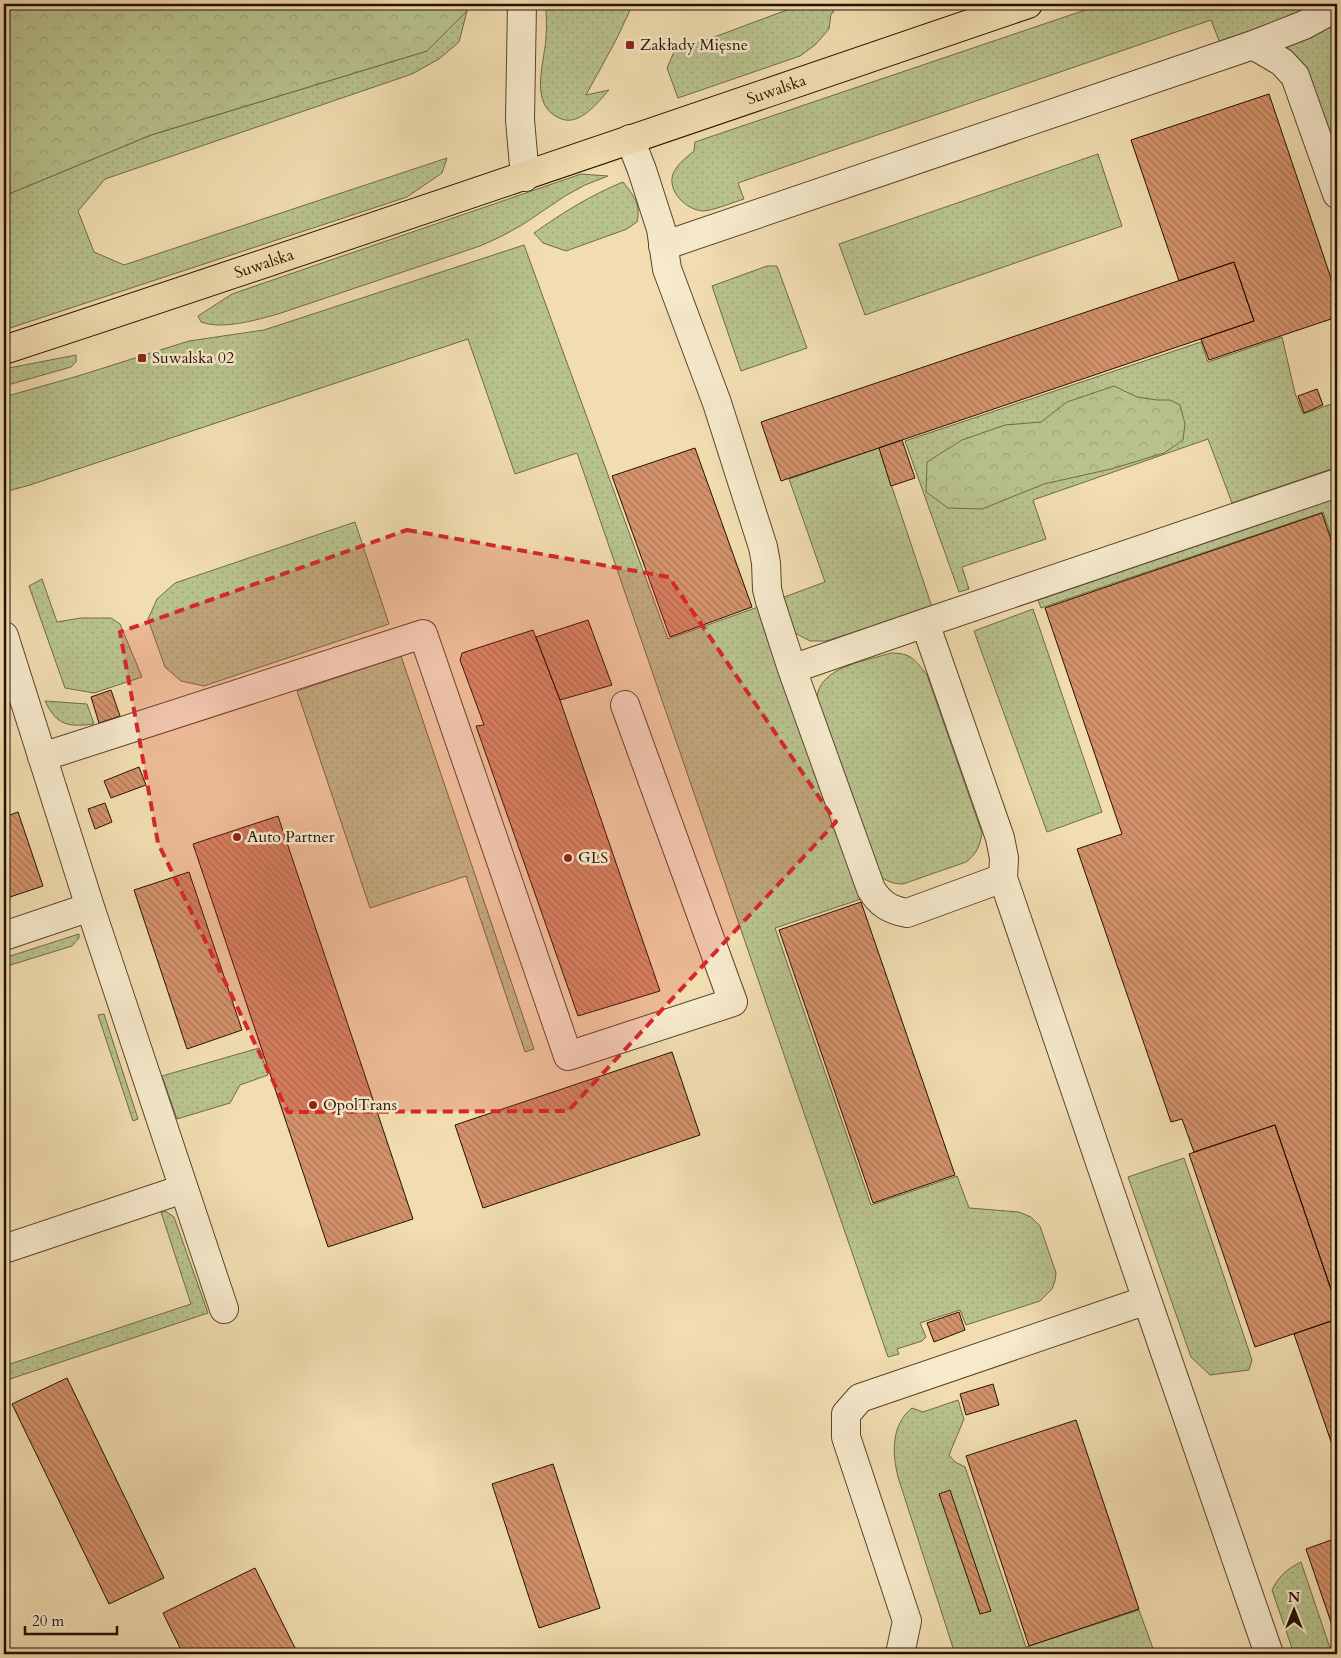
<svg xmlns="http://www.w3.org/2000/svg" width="1341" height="1658" viewBox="0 0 1341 1658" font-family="Cardo,serif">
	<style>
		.grass { fill: url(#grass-dots); stroke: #706a46 }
		.forest { fill: url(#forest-crowns); stroke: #706a46 }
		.building { fill: url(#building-back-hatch); stroke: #271100 }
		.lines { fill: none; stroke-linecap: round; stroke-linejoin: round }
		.minor-casing { stroke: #5a442c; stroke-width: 30 }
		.major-casing { stroke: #271100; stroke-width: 30 }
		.minor { stroke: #f6e9cc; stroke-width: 28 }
		.major { stroke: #f1ddb0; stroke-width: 28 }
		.marked { fill: #d62828; fill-opacity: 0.2; stroke: #d62828; stroke-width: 4; stroke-dasharray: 10 6; stroke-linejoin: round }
		.poi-dot { fill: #8f2418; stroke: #f6e9cc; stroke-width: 2 }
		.labels { text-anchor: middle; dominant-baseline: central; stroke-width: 5; stroke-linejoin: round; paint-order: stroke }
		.poi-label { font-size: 16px; fill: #271100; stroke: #f6e9cc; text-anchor: start }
		.street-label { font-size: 16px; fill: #271100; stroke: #f6e9cc }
	</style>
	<defs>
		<pattern id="grass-dots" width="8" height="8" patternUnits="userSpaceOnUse" patternTransform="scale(1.25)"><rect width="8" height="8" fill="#b8c28d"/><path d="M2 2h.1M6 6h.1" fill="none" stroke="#9ea678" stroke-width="1.8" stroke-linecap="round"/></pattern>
		<pattern id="forest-crowns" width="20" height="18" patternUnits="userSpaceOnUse" patternTransform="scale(1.25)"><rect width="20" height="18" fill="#b8c28d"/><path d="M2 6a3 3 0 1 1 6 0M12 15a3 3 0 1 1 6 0" fill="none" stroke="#9ea678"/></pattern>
		<pattern id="building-back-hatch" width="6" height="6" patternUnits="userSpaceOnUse" patternTransform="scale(1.25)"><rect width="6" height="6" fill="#d3926b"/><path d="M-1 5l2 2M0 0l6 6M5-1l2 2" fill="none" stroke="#ab7656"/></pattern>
	</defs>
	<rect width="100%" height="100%" fill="#f1ddb0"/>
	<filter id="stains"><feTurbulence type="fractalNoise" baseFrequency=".004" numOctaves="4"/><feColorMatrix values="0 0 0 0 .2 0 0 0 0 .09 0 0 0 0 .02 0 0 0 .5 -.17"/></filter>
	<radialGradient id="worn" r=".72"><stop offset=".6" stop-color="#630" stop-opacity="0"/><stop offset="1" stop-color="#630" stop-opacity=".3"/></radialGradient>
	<path class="grass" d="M 546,4 L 633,4 L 616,40 L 586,95 L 609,90 C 598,102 579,128 559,118 C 529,104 544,65 546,38 C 547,27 546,15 546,4 Z
		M 803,4 L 830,4 L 834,12 L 831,14 L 829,29 L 815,45 L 800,56 L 678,98 L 667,68 L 674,52 Z
		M 1103,4 L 1327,4 L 1220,43 L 1211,20 L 738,183 L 744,199 C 734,202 712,211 703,211 C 686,210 667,191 673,174 C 677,164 686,158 694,151 L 695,142 Z
		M 467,11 L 459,42 L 439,59 L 412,74 L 105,179 L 78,211 L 94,252 L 124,265 L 447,158 L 442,173 L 407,197 L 4,330 L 4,196 L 151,135 L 427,51 Z
		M 1337,17 L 1337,172 L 1278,43 Z
		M 1098,154 L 1122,226 L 865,315 L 839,244 Z
		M 581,174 L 608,176 L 585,185 L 565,196 L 522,225 L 500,237 L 480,246 L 278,314 C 256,320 223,330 201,322 L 198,316 L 232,294 Z
		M 623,182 C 634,196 641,204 637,222 L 627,229 L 566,251 L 543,243 L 534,233 C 562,213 591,195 623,182 Z
		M 524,245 L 668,639 L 761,606 L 861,899 L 775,928 L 871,1205 L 957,1176 L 969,1208 L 1019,1212 L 1031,1217 L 1040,1226 L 1056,1273 L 1055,1281 L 1052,1289 L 1040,1301 L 966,1325 L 960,1310 L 920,1323 L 926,1337 L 922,1341 L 897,1349 L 899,1354 L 888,1357 L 577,453 L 515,474 L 468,339 L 30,485 L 4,492 L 4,397 L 78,376 L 189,341 L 264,330 Z
		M 767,266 L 777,266 L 807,348 L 741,371 L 712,286 Z
		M 1282,337 L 1295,393 L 1303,414 L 1337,402 L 1337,467 L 1232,503 L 1208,439 L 1033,500 L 1046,539 L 962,567 L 969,589 L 959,592 L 905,441 L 1201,342 L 1208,362 Z
		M 76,355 L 76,362 L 71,367 L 4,386 L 4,369 Z
		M 879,448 L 932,607 L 826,641 L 810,641 L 793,632 L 779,599 L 825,582 L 789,479 Z
		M 1337,497 L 1337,553 L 1323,512 L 1041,608 L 1038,600 Z
		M 355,522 L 389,624 L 204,686 L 181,681 L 165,667 L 148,619 L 157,599 L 175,583 Z
		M 42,579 L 57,622 L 81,618 L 111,618 L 120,624 L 142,677 L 94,693 L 65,688 L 29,586 Z
		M 1033,609 L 1102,812 L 1047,832 L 974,631 Z
		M 891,653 C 912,653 915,660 927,675 L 982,833 C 980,846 976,855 966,862 L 903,884 C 893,884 887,881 879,876 L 817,708 C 817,703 817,697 818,692 C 825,666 869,660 891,653 Z
		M 401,656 L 534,1049 L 525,1052 L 466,876 L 370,908 L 297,691 Z
		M 45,701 L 87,704 L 94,724 C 68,727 57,726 45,701 Z
		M 79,934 L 79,938 L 72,946 L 4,967 L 4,958 Z
		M 104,1014 L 138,1119 L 133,1121 L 98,1015 Z
		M 259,1048 L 268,1075 L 240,1085 L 230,1103 L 177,1119 L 162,1076 Z
		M 1184,1158 L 1252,1360 L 1249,1370 L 1210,1375 L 1191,1357 L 1128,1177 Z
		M 165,1211 L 174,1217 L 208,1313 L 4,1381 L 4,1366 L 191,1304 L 161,1212 Z
		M 958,1400 L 964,1419 L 949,1455 L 955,1462 L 965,1467 L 1026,1647 L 1139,1610 L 1155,1654 L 955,1654 L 898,1477 C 892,1453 891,1425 912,1408 L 923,1412 Z
		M 1301,1562 L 1332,1654 L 1294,1654 L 1272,1590 C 1279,1576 1287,1569 1301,1562 Z"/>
	<path class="forest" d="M 4,4 L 468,4 L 467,11 L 427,51 L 151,135 L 4,196 Z
		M 1114,386 L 1137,397 L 1157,400 L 1170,400 L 1180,405 L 1185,424 L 1183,440 L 1164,453 L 1111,469 L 1044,484 L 982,509 L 948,508 L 926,492 L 927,462 L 962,440 L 1005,425 L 1041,422 L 1067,402 Z"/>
	<path class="building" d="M 1269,94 L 1337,296 L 1337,317 L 1209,360 L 1201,339 L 1254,321 L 1234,262 L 1179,281 L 1131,140 Z
		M 1234,262 L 1254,321 L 781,481 L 761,422 Z
		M 1317,389 L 1323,405 L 1304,413 L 1298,396 Z
		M 902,440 L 915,478 L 891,486 L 879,448 Z
		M 695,448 L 752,607 L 670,637 L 612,476 Z
		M 1322,513 L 1337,557 L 1337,1307 L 1275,1125 L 1194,1152 L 1182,1119 L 1171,1122 L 1077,849 L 1122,834 L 1045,608 Z
		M 588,620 L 612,685 L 560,700 L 536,637 Z
		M 533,630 L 560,700 L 660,991 L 578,1016 L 476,726 L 484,725 L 460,660 L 462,653 Z
		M 111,690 L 120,716 L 99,723 L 91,697 Z
		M 139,767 L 146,785 L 111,798 L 104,781 Z
		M 105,803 L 112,822 L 95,829 L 88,809 Z
		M 18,812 L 43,886 L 4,899 L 4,817 Z
		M 278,816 L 413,1219 L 328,1247 L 193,844 Z
		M 189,872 L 242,1030 L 187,1049 L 134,890 Z
		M 861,902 L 955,1175 L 873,1203 L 779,930 Z
		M 672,1052 L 700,1135 L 483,1208 L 455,1125 Z
		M 1275,1125 L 1337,1307 L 1337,1319 L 1255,1347 L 1189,1154 Z
		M 959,1312 L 965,1330 L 934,1342 L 927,1323 Z
		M 1337,1319 L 1337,1459 L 1294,1334 Z
		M 67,1378 L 164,1578 L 109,1604 L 12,1404 Z
		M 993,1384 L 999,1405 L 966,1415 L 960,1394 Z
		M 1076,1420 L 1139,1609 L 1029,1646 L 966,1456 Z
		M 553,1464 L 600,1608 L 539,1628 L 492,1484 Z
		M 950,1490 L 991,1611 L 980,1614 L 939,1494 Z
		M 1337,1538 L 1337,1640 L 1306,1549 Z
		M 255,1568 L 298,1654 L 183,1654 L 163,1613 Z"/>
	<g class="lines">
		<defs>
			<path id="minor" d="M 522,4 L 520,120 L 525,177
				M 1253,45 L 1282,62 L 1295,76 L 1337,194
				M 630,139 L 642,170 L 661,229 L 667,269 L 717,403 L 763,547 L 766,563 L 767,589 L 770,601 L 792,669 L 871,889 C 880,904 890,910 907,913 L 1003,878 L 1004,858 L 1000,838 L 925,623 L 792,669
				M 663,246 L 1253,45 L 1304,25 L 1337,7
				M 925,623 L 1337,483
				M 4,636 L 90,907 L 224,1309
				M 42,757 L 423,634 L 568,1056 L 733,1002 L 625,705
				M 4,936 L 90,907
				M 4,1249 L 183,1189
				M 1147,1300 L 1269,1654
				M 900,1654 L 907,1621 L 846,1437 L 846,1414 L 860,1398 L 1147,1300 L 1003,878"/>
			<g id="major">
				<path id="s1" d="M 4,350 C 346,238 687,120 1028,4"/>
			</g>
		</defs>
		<use href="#minor" class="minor-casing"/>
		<use href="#major" class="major-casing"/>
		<use href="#minor" class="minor"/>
		<use href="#major" class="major"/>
	</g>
	<path class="marked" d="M 407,530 L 669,577 L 836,822 L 568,1111 L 288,1112 L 158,843 L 120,632 Z"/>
	<g class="poi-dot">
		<rect x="625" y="40" width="10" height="10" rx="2.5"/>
		<rect x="137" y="353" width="10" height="10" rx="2.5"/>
		<circle cx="237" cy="837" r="5"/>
		<circle cx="568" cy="858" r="5"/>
		<circle cx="313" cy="1105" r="5"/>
	</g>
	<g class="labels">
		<g class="poi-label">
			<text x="640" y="45">Zakłady Mięsne</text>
			<text x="152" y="358">Suwalska 02</text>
			<text x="247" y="837">Auto Partner</text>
			<text x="578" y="858">GLS</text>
			<text x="323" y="1105">OpolTrans</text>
		</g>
		<g class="street-label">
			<text stroke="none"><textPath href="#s1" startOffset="815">Suwalska</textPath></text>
			<text stroke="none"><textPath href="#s1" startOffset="274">Suwalska</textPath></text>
		</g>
	</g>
	<rect width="1341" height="1658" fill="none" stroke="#f1ddb0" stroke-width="20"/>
	<rect x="5" y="5" width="1331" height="1648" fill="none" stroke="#271100" stroke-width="2.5"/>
	<rect x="10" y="10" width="1321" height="1638" fill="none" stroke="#271100"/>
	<g transform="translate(1294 1610)" stroke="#f6e9cc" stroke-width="4" paint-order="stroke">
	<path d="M0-4L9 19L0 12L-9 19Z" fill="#271100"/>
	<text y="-8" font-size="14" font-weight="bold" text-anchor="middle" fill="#271100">N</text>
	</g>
	<path d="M25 1626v8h92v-8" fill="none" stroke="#271100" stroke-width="2.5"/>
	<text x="32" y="1626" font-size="15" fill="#271100" stroke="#f6e9cc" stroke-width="4" paint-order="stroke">20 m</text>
	<rect width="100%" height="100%" filter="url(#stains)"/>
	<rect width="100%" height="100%" fill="url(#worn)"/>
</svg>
